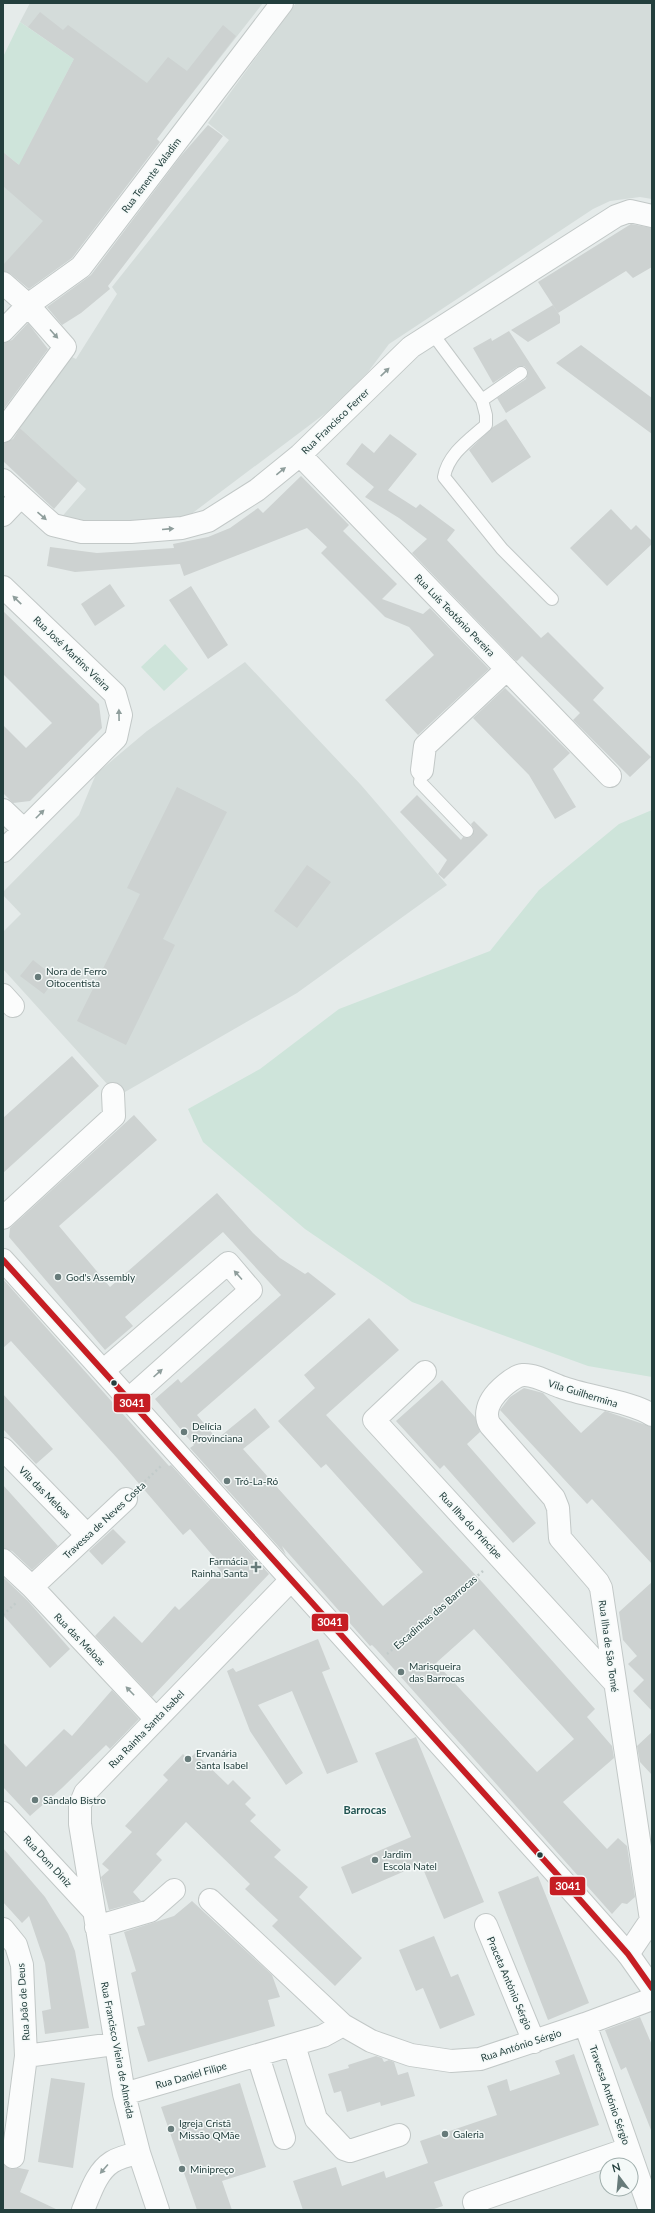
<svg xmlns="http://www.w3.org/2000/svg" width="655" height="2213" viewBox="0 0 655 2213" font-family="Lato,sans-serif">
	<style>
		.built { fill: #d4dcda }
		.green { fill: #cee4da }
		.building { fill: #cdd2d1; fill-rule: evenodd }
		.lines { fill: none; stroke-linecap: round; stroke-linejoin: round }
		.service-casing { stroke: #c2c8c7; stroke-width: 14 }
		.minor-casing { stroke: #c2c8c7; stroke-width: 24 }
		.tertiary-casing { stroke: #c2c8c7; stroke-width: 24 }
		.path { stroke: #c2cbca; stroke-width: 2.5; stroke-dasharray: 2 3; stroke-linecap: butt }
		.service { stroke: #fbfcfc; stroke-width: 12 }
		.minor { stroke: #fbfcfc; stroke-width: 22 }
		.tertiary { stroke: #fbfcfc; stroke-width: 22 }
		.bus-1-casing { stroke: #f4f9f8; stroke-width: 9 }
		.bus-1 { stroke: #c61d23; stroke-width: 6 }
		.oneway { fill: #8f9e9c }
		.poi-dot { fill: #677b7a; stroke: #f4f9f8; stroke-width: 1.5 }
		.bus-dot { fill: #233f3d; stroke: #f4f9f8; stroke-width: 1.5 }
		.labels { text-anchor: middle; dominant-baseline: central; stroke-width: 3; stroke-linejoin: round; paint-order: stroke }
		.street-label { font-size: 10px; fill: #233f3d; stroke: #f4f9f8 }
		.poi-label { font-size: 10px; fill: #233f3d; stroke: #f4f9f8; text-anchor: start }
		.neighbourhood-label { font-size: 11px; font-weight: bold; fill: #1e514f; stroke: #f4f9f8 }
		.line-badge { stroke: #f4f9f8; stroke-width: 1.5 }
		.badge-label { font-size: 11px; text-anchor: middle; font-weight: bold; fill: #fff }
	</style>
	<rect width="100%" height="100%" fill="#e5ebea"/>
	<path class="built" d="M 30,3 L 263,3 L 172,119 L 30,286 L 3,263 L 3,152 L 18,165 L 74,59 L 20,22 Z
		M 296,3 L 652,3 L 652,199 L 640,197 L 610,201 L 593,209 L 389,344 L 368,372 L 327,412 L 182,521 L 59,520 L 86,489 L 20,428 L 68,355 L 76,359 L 117,294 L 112,287 L 229,140 L 208,123 Z
		M 245,662 L 361,785 L 447,885 L 297,993 L 118,1096 L 3,969 L 3,932 L 21,914 L 3,895 L 3,892 L 79,815 L 96,774 L 147,731 Z"/>
	<path class="green" d="M 20,22 L 74,59 L 19,165 L 3,152 L 3,57 Z
		M 165,644 L 188,669 L 164,691 L 141,667 Z
		M 652,810 L 652,1377 L 588,1366 L 412,1302 L 305,1229 L 203,1142 L 188,1109 L 260,1069 L 339,1009 L 490,951 L 539,890 L 619,824 Z"/>
	<path class="building" d="M 40,12 L 63,30 L 68,25 L 147,83 L 168,57 L 187,71 L 223,25 L 236,36 L 172,119 L 157,139 L 160,142 L 72,258 L 29,289 L 11,274 L 3,271 L 3,265 L 43,221 L 3,186 L 3,152 L 19,165 L 74,59 L 28,27 Z
		M 208,125 L 223,136 L 108,286 L 110,289 L 81,313 L 62,325 L 47,307 L 91,275 L 180,157 Z
		M 631,224 L 652,228 L 652,267 L 633,278 L 626,271 L 558,313 L 538,282 Z
		M 553,305 L 560,316 L 560,323 L 528,342 L 511,330 Z
		M 28,323 L 48,349 L 3,410 L 3,343 L 12,340 Z
		M 509,331 L 546,388 L 506,413 L 497,398 L 526,379 L 528,373 L 527,369 L 524,366 L 517,367 L 493,383 L 473,348 L 491,338 L 492,341 Z
		M 581,345 L 652,398 L 652,434 L 556,363 Z
		M 506,419 L 531,457 L 492,483 L 469,450 L 493,427 Z
		M 20,428 L 78,481 L 54,509 L 3,461 L 3,443 L 13,439 Z
		M 390,434 L 417,454 L 388,490 L 416,508 L 420,504 L 455,530 L 447,540 L 480,575 L 541,638 L 548,632 L 604,688 L 593,700 L 651,757 L 630,777 L 573,720 L 580,713 L 522,656 L 517,661 L 515,660 L 412,553 L 427,539 L 399,518 L 365,497 L 374,487 L 346,464 L 362,443 L 374,453 Z
		M 301,476 L 349,525 L 343,531 L 397,584 L 382,599 L 423,614 L 430,608 L 489,669 L 418,735 L 385,700 L 434,655 L 409,627 L 385,617 L 321,553 L 327,547 L 307,528 L 184,576 L 180,564 L 75,572 L 47,566 L 50,547 L 97,553 L 174,548 L 173,544 L 208,537 L 230,528 L 258,508 L 263,513 Z
		M 611,509 L 631,530 L 636,525 L 652,541 L 652,544 L 607,586 L 570,548 Z
		M 110,584 L 125,606 L 95,626 L 81,604 Z
		M 191,586 L 228,645 L 208,659 L 169,600 Z
		M 3,611 L 99,704 L 102,728 L 30,801 L 13,803 L 3,793 L 3,725 L 26,748 L 52,723 L 3,674 Z
		M 505,688 L 570,753 L 553,769 L 576,807 L 555,819 L 529,775 L 473,718 Z
		M 177,787 L 227,812 L 163,939 L 175,945 L 126,1045 L 77,1021 L 140,894 L 127,888 Z
		M 417,795 L 461,840 L 463,837 L 468,838 L 472,836 L 474,830 L 471,824 L 474,821 L 488,835 L 444,879 L 438,874 L 447,860 L 400,812 Z
		M 307,865 L 331,882 L 297,928 L 274,911 Z
		M 33,960 L 56,978 L 44,994 L 20,976 Z
		M 72,1056 L 99,1086 L 3,1173 L 3,1118 Z
		M 134,1115 L 157,1140 L 59,1226 L 110,1287 L 217,1193 L 253,1233 L 280,1258 L 305,1274 L 308,1272 L 336,1294 L 197,1415 L 217,1439 L 255,1408 L 270,1427 L 243,1449 L 383,1606 L 423,1572 L 326,1464 L 321,1468 L 278,1421 L 315,1388 L 304,1375 L 369,1318 L 399,1350 L 326,1415 L 484,1584 L 595,1709 L 587,1717 L 612,1746 L 614,1758 L 563,1802 L 607,1849 L 618,1838 L 627,1846 L 635,1897 L 627,1904 L 622,1903 L 612,1914 L 376,1649 L 372,1645 L 370,1646 L 282,1546 L 286,1555 L 190,1448 L 194,1445 L 155,1399 L 178,1379 L 181,1383 L 281,1295 L 223,1232 L 125,1317 L 133,1326 L 105,1350 L 9,1237 L 10,1228 ZM 474,1629 L 574,1739 L 537,1772 L 436,1663 Z
		M 3,1279 L 169,1466 L 171,1465 L 269,1574 L 152,1697 L 95,1636 L 114,1616 L 142,1643 L 175,1606 L 179,1610 L 220,1570 L 216,1566 L 219,1563 L 190,1529 L 183,1535 L 117,1458 L 11,1341 L 3,1348 Z
		M 442,1380 L 475,1417 L 480,1432 L 467,1444 L 536,1523 L 513,1543 L 444,1465 L 440,1469 L 396,1421 Z
		M 524,1388 L 543,1393 L 581,1433 L 605,1411 L 652,1427 L 652,1564 L 592,1499 L 587,1504 L 500,1410 L 510,1397 Z
		M 3,1394 L 53,1449 L 36,1464 L 3,1429 Z
		M 3,1485 L 58,1546 L 32,1570 L 12,1551 L 3,1548 Z
		M 113,1529 L 126,1542 L 102,1565 L 89,1551 Z
		M 3,1577 L 28,1601 L 70,1649 L 50,1668 L 3,1615 Z
		M 652,1582 L 652,1711 L 633,1691 L 644,1680 L 628,1664 L 637,1656 L 623,1640 L 619,1612 Z
		M 318,1639 L 330,1669 L 322,1672 L 358,1762 L 327,1774 L 292,1691 L 258,1705 L 303,1773 L 286,1785 L 250,1731 L 227,1671 L 233,1668 L 236,1672 Z
		M 112,1690 L 139,1719 L 110,1749 L 106,1745 L 62,1788 L 30,1816 L 3,1787 L 3,1742 L 26,1767 L 64,1729 L 72,1736 Z
		M 652,1732 L 652,1775 L 640,1762 L 637,1746 Z
		M 416,1737 L 484,1902 L 444,1919 L 421,1864 L 352,1894 L 341,1867 L 411,1837 L 375,1753 Z
		M 195,1753 L 228,1785 L 233,1780 L 251,1798 L 245,1804 L 256,1815 L 250,1821 L 281,1850 L 274,1857 L 308,1887 L 299,1897 L 362,1958 L 335,1986 L 272,1926 L 278,1920 L 245,1889 L 250,1884 L 186,1822 L 156,1854 L 162,1860 L 133,1892 L 141,1901 L 109,1910 L 101,1877 L 109,1870 L 102,1864 L 132,1832 L 125,1826 L 168,1780 L 163,1775 L 183,1754 L 189,1760 Z
		M 3,1848 L 45,1897 L 68,1934 L 75,1951 L 89,2028 L 45,2034 L 42,2011 L 51,2009 L 45,1963 L 29,1916 L 22,1923 L 3,1902 Z
		M 538,1876 L 589,2003 L 548,2020 L 498,1892 Z
		M 192,1901 L 272,1975 L 280,1997 L 268,2000 L 275,2026 L 148,2062 L 137,2027 L 145,2025 L 131,1973 L 136,1971 L 124,1932 L 174,1916 Z
		M 434,1936 L 451,1977 L 458,1974 L 475,2015 L 440,2029 L 423,1988 L 416,1991 L 399,1950 Z
		M 640,2017 L 652,2045 L 651,2130 L 626,2067 L 621,2070 L 605,2030 Z
		M 574,2054 L 599,2125 L 434,2182 L 443,2206 L 431,2210 L 303,2210 L 293,2181 L 336,2167 L 342,2186 L 384,2171 L 386,2178 L 428,2163 L 420,2141 L 497,2115 L 487,2086 L 507,2079 L 510,2091 L 560,2074 L 555,2061 Z
		M 376,2056 L 382,2058 L 384,2062 L 389,2060 L 394,2062 L 398,2075 L 408,2072 L 415,2096 L 381,2106 L 380,2102 L 347,2112 L 341,2091 L 334,2093 L 328,2074 L 349,2068 L 348,2065 Z
		M 51,2078 L 85,2083 L 73,2168 L 38,2162 Z
		M 240,2083 L 266,2167 L 222,2181 L 232,2210 L 197,2210 L 161,2107 Z
		M 3,2164 L 11,2169 L 19,2168 L 29,2170 L 20,2192 L 58,2210 L 3,2210 Z"/>
	<g class="lines">
		<defs>
			<path id="service" d="M 432,333 L 482,400 L 521,373
				M 482,400 L 486,415 L 486,425 C 469,440 448,454 444,477 L 502,549 L 552,599
				M 422,770 L 420,782 L 467,831"/>
			<path id="minor" d="M 3,283 L 28,305 L 65,347 L 3,431
				M 3,331 L 28,305 L 81,267 L 282,3
				M 300,455 L 610,776
				M 3,480 L 53,525 L 82,532 L 131,532 L 182,528 L 208,521 L 257,490 L 300,455 L 411,347 L 616,216 L 630,211 L 652,216
				M 3,515 L 20,497
				M 3,587 L 115,694 L 121,715 L 116,738 L 3,851
				M 422,770 L 425,746 L 507,669
				M 3,810 L 24,830
				M 3,995 L 13,1006
				M 3,1218 L 114,1116 L 113,1094
				M 104,1370 L 228,1263 L 251,1290 L 129,1399
				M 425,1372 L 374,1420 L 614,1682
				M 3,1449 L 87,1535
				M 3,1560 L 32,1587 L 156,1719
				M 32,1587 L 126,1499
				M 3,1813 L 93,1910
				M 210,1900 L 343,2025 L 371,2041 L 411,2055 L 451,2061 L 480,2059 L 585,2024 L 652,1999
				M 486,1925 L 534,2042
				M 96,1927 L 150,1911 L 174,1890
				M 3,1929 L 16,1945 L 22,1965 L 26,2056 L 13,2157
				M 628,1954 L 651,1920 L 601,1588 L 598,1582 L 560,1538 L 558,1508 L 554,1498 L 490,1425 C 485,1417 487,1407 492,1399 C 497,1391 513,1376 523,1375 C 534,1374 550,1383 561,1387 C 585,1396 633,1402 652,1415
				M 585,2024 L 650,2210
				M 294,2045 L 316,2119 L 344,2149 L 350,2151 L 399,2135
				M 26,2056 L 114,2044
				M 258,2056 L 284,2138
				M 124,2094 L 323,2036 L 343,2025
				M 83,2210 C 90,2194 96,2172 112,2162 C 120,2157 130,2155 139,2153
				M 158,2210 L 139,2153 L 124,2094 L 80,1824 L 80,1805 L 85,1793 L 291,1580
				M 477,2210 L 474,2202 L 628,2149"/>
			<path id="tertiary" d="M 3,1260 L 581,1901 L 628,1954 L 652,1988"/>
		</defs>
		<use href="#service" class="service-casing"/>
		<use href="#minor" class="minor-casing"/>
		<use href="#tertiary" class="tertiary-casing"/>
		<path class="path" d="M 141,1485 L 161,1466
			M 3,1615 L 17,1602
			M 387,1654 L 483,1571"/>
		<use href="#service" class="service"/>
		<use href="#minor" class="minor"/>
		<use href="#tertiary" class="tertiary"/>
		<defs>
			<path id="bus-1" d="M 3,1260 L 581,1901 L 628,1954 L 652,1988"/>
		</defs>
		<use href="#bus-1" class="bus-1-casing"/>
		<use href="#bus-1" class="bus-1"/>
	</g>
	<defs><path id="oneway-solid" d="M-6-.8H1V-3.2L6.5 0L1 3.2V.8H-6Z"/></defs>
	<g class="oneway">
		<use href="#oneway-solid" transform="translate(54 334) rotate(48)"/>
		<use href="#oneway-solid" transform="translate(385 372) rotate(-44)"/>
		<use href="#oneway-solid" transform="translate(281 471) rotate(-39)"/>
		<use href="#oneway-solid" transform="translate(42 516) rotate(41)"/>
		<use href="#oneway-solid" transform="translate(168 529) rotate(-5)"/>
		<use href="#oneway-solid" transform="translate(17 600) rotate(-136)"/>
		<use href="#oneway-solid" transform="translate(119 715) rotate(-91)"/>
		<use href="#oneway-solid" transform="translate(40 814) rotate(-45)"/>
		<use href="#oneway-solid" transform="translate(238 1275) rotate(-132)"/>
		<use href="#oneway-solid" transform="translate(158 1373) rotate(-42)"/>
		<use href="#oneway-solid" transform="translate(130 1691) rotate(-134)"/>
		<use href="#oneway-solid" transform="translate(104 2169) rotate(131)"/>
	</g>
	<g class="poi-dot">
		<circle cx="38" cy="977" r="4"/>
		<circle cx="58" cy="1277" r="4"/>
		<circle cx="184" cy="1432" r="4"/>
		<circle cx="227" cy="1481" r="4"/>
		<path d="M254 1561h4v4h4v4h-4v4h-4v-4h-4v-4h4z"/>
		<circle cx="401" cy="1672" r="4"/>
		<circle cx="188" cy="1759" r="4"/>
		<circle cx="35" cy="1800" r="4"/>
		<circle cx="375" cy="1860" r="4"/>
		<circle cx="171" cy="2129" r="4"/>
		<circle cx="445" cy="2134" r="4"/>
		<circle cx="182" cy="2169" r="4"/>
	</g>
	<g class="bus-dot">
		<circle cx="114" cy="1383" r="3.5"/>
		<circle cx="540" cy="1855" r="3.5"/>
	</g>
	<g class="labels">
		<g class="street-label">
			<text transform="translate(151 175) rotate(-53)">Rua Tenente Valadim</text>
			<text transform="translate(335 421) rotate(-44)">Rua Francisco Ferrer</text>
			<text transform="translate(455 615) rotate(46)">Rua Luís Teotónio Pereira</text>
			<text transform="translate(72 653) rotate(44)">Rua José Martins Vieira</text>
			<text transform="translate(583 1393) rotate(17)">Vila Guilhermina</text>
			<text transform="translate(45 1492) rotate(45)">Vila das Meloas</text>
			<text transform="translate(104 1520) rotate(-43)">Travessa de Neves Costa</text>
			<text transform="translate(471 1525) rotate(47)">Rua Ilha do Príncipe</text>
			<text transform="translate(435 1612) rotate(-41)">Escadinhas das Barrocas</text>
			<text transform="translate(80 1639) rotate(46)">Rua das Meloas</text>
			<text transform="translate(609 1646) rotate(82)">Rua Ilha de São Tomé</text>
			<text transform="translate(146 1729) rotate(-46)">Rua Rainha Santa Isabel</text>
			<text transform="translate(48 1861) rotate(47)">Rua Dom Diniz</text>
			<text transform="translate(510 1983) rotate(67)">Praceta António Sérgio</text>
			<text transform="translate(23 2002) rotate(-94)">Rua João de Deus</text>
			<text transform="translate(521 2045) rotate(-18)">Rua António Sérgio</text>
			<text transform="translate(118 2050) rotate(79)">Rua Francisco Vieira de Almeida</text>
			<text transform="translate(191 2075) rotate(-16)">Rua Daniel Filipe</text>
			<text transform="translate(610 2095) rotate(71)">Travessa António Sérgio</text>
		</g>
		<g class="poi-label">
			<text x="46" y="971">Nora de Ferro<tspan x="46" dy="12">Oitocentista</tspan></text>
			<text x="66" y="1277">God's Assembly</text>
			<text x="192" y="1426">Delícia<tspan x="192" dy="12">Provinciana</tspan></text>
			<text x="235" y="1481">Tró-La-Ró</text>
			<text x="248" y="1561" text-anchor="end">Farmácia<tspan x="248" dy="12">Rainha Santa</tspan></text>
			<text x="409" y="1666">Marisqueira<tspan x="409" dy="12">das Barrocas</tspan></text>
			<text x="196" y="1753">Ervanária<tspan x="196" dy="12">Santa Isabel</tspan></text>
			<text x="43" y="1800">Sândalo Bistro</text>
			<text x="383" y="1854">Jardim<tspan x="383" dy="12">Escola Natel</tspan></text>
			<text x="179" y="2123">Igreja Cristã<tspan x="179" dy="12">Missão QMãe</tspan></text>
			<text x="453" y="2134">Galeria</text>
			<text x="190" y="2169">Minipreço</text>
		</g>
		<g class="neighbourhood-label">
			<text x="365" y="1809">Barrocas</text>
		</g>
	</g>
	<g class="line-badge">
		<rect x="113" y="1393" width="38" height="20" rx="4" fill="#c61d23"/>
		<rect x="311" y="1613" width="38" height="19" rx="4" fill="#c61d23"/>
		<rect x="549" y="1876" width="37" height="20" rx="4" fill="#c61d23"/>
	</g>
	<g class="badge-label">
		<text x="132" y="1407">3041</text>
		<text x="330" y="1626">3041</text>
		<text x="568" y="1890">3041</text>
	</g>
	<rect width="655" height="2213" fill="none" stroke="#233f3d" stroke-width="8"/>
	<g transform="translate(619 2177) rotate(344)"><circle r="19" fill="#f4f9f8" stroke="#a0afad"/>
	<path d="M0-3L7 15L0 10L-7 15Z" fill="#677b7a"/>
	<text y="-6" font-size="11" font-weight="bold" text-anchor="middle" fill="#233f3d">N</text>
	</g>
</svg>
